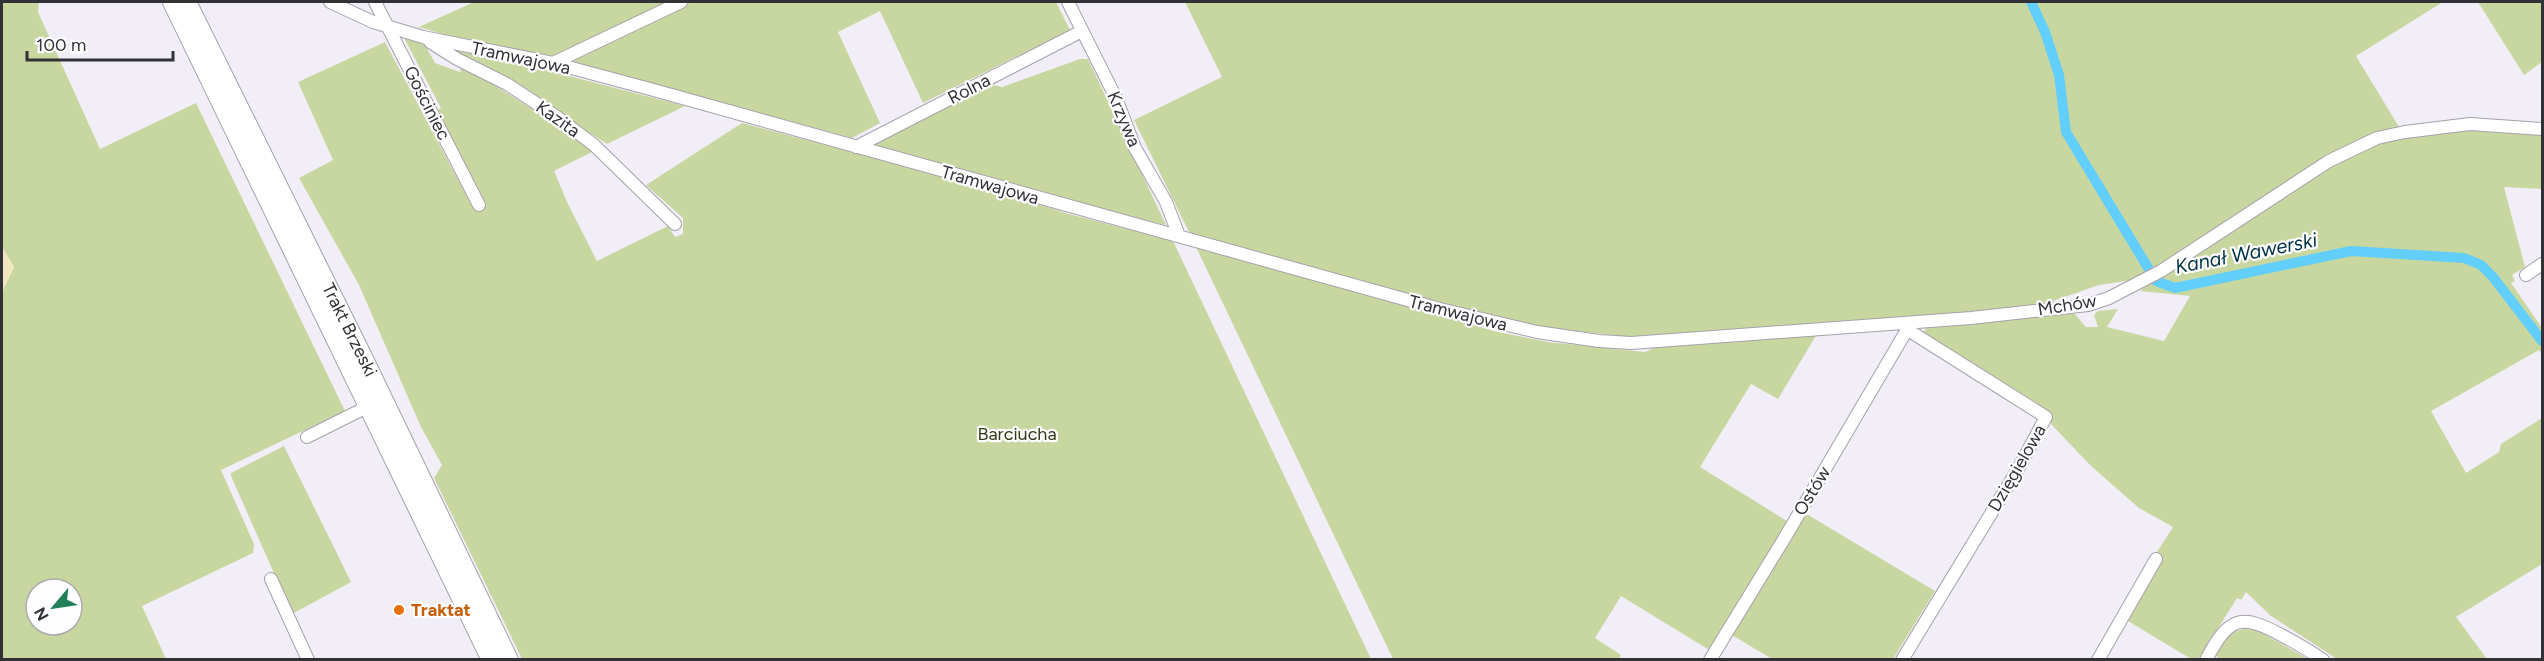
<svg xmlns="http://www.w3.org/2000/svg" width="2544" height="661" viewBox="0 0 2544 661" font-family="Figtree,sans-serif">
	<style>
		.green { fill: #c8d7a0; fill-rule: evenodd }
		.sand { fill: #f0e7c1 }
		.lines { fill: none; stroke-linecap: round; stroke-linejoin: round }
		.canal { stroke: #61cefc; stroke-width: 10 }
		.minor-casing { stroke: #a4a1aa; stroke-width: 14 }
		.primary-casing { stroke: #a4a1aa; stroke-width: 20 }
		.minor { stroke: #fff; stroke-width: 12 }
		.primary { stroke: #fff; stroke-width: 18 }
		.food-dot { fill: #e8710a; stroke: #fefdff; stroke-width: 2 }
		.labels { text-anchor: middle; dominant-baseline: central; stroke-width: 4.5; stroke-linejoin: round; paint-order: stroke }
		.street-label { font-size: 18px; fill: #323135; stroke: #fefdff }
		.park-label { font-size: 18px; fill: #323b15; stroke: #fefdff }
		.food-label { font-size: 18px; font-weight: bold; fill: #c56008; stroke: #fefdff; text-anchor: start }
		.water-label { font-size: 20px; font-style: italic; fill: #003245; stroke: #fefdff }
	</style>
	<rect width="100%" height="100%" fill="#f2eef8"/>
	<path class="green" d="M 2,2 L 39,2 L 38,12 L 100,149 L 196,103 L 345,411 L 221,470 L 254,544 L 253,553 L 142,606 L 166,659 L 2,659 L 2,292 L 14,267 L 2,247 ZM 36,589 L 72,589 L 72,625 L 36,625 Z
		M 474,2 L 666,2 L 551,57 L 459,39 L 419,27 Z
		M 691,2 L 1056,2 L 1070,30 L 923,103 L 880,11 L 838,32 L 880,123 L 852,138 L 574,63 L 574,57 Z
		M 1185,2 L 2443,2 L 2356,56 L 2399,127 L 2376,134 L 2158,267 L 2133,280 L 2099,285 L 2035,307 L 1666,334 L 1650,339 L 1539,327 L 1465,311 L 1190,234 L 1134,120 L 1222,77 Z
		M 2478,2 L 2542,2 L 2542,62 L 2524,75 Z
		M 410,37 L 425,45 L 435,63 L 460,72 L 463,65 L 596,150 L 554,171 L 568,204 L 597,261 L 668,226 L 675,237 L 683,234 L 683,218 L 646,185 L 742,123 L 988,188 L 1069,214 L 1173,241 L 1371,659 L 522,659 L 434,478 L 442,465 L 421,427 L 359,285 L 299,178 L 333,160 L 298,82 L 385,42 L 473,208 L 484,203 L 438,110 L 441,108 L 404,38 Z
		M 457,47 L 685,106 L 607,144 L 502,77 L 457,52 Z
		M 1080,59 L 1088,59 L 1166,225 L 1064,201 L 870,143 L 993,85 L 1002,87 Z
		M 2464,129 L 2542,134 L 2542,189 L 2504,187 L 2525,267 L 2512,275 L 2515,281 L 2511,283 L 2542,328 L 2542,354 L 2539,350 L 2431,411 L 2466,473 L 2499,452 L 2501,444 L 2542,418 L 2542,564 L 2456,617 L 2487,659 L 2337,659 L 2271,616 L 2246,592 L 2241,600 L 2237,598 L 2199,659 L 2191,659 L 2128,621 L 2162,561 L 2155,555 L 2173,527 L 2139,508 L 2091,466 L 2050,423 L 2052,417 L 1923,334 L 1926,328 L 2074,313 L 2086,327 L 2098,327 L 2094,315 L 2098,311 L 2118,309 L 2107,327 L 2164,341 L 2190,296 L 2140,291 L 2153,280 L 2332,165 L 2378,143 L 2406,136 Z
		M 1196,247 L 1498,332 L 1548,342 L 1645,352 L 1658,346 L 1817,334 L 1778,399 L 1751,384 L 1700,467 L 1787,521 L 1711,651 L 1621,596 L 1595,638 L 1621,655 L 1619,659 L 1393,659 Z
		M 284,446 L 351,582 L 292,614 L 231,476 L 231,473 Z
		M 1805,513 L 1935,591 L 1893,659 L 1772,659 L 1732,635 Z
		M 2244,629 L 2257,630 L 2308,659 L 2219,660 L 2216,655 L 2229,633 Z"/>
	<path class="sand" d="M 2,247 L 14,267 L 2,292 Z"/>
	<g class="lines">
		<path class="canal" d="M 2031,2 L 2045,32 L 2059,75 L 2066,132 L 2156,281 L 2175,288 L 2351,251 L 2464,258 L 2481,265 L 2493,277 L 2542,341"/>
		<defs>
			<path id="minor" d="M 330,2 L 373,22 L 423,37 L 553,63 L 650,89 L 1440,309 L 1537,332 L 1599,341 L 1631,343 L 1971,318 L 2088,305 L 2109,298 L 2161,271 L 2329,161 L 2377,138 L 2405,132 L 2470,124 L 2542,129
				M 375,2 L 479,205
				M 1068,2 L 1116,98 L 1135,148 L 1166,202 L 1179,236
				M 430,42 L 457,59 L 507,84 L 557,117 L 594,145 L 675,224
				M 553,63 L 681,2
				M 856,147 L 1082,31
				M 2526,275 L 2542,264
				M 307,437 L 369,406
				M 271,579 L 308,660
				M 1710,660 L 1784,539 L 1911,323
				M 1902,660 L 2017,471 L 2046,417 L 1908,330
				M 2098,660 L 2156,559
				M 2206,660 C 2229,616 2241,613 2283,636 C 2296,643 2310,651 2323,660"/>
			<g id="primary">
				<path d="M 172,2 L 491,660"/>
				<path id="s1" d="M 187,2 L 364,359 L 509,660"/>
			</g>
		</defs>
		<use href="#minor" class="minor-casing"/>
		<use href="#primary" class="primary-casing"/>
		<use href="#minor" class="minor"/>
		<use href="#primary" class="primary"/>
	</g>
	<circle class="food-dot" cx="399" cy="610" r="6"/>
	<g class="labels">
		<g class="street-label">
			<text transform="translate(521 58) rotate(12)">Tramwajowa</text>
			<text transform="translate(969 89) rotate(-27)">Rolna</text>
			<text transform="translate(427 103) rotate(63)">Gościniec</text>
			<text transform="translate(558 119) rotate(35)">Kazita</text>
			<text transform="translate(1124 119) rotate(67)">Krzywa</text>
			<text transform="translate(990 185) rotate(16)">Tramwajowa</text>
			<text transform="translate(2067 305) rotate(-9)">Mchów</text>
			<text transform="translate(1458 313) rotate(14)">Tramwajowa</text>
			<text stroke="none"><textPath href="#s1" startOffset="366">Trakt Brzeski</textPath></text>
			<text transform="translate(2017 468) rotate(-60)">Dzięgielowa</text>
			<text transform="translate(1812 491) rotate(-59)">Ostów</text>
		</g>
		<g class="park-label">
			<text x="1017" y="434">Barciucha</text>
		</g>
		<g class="food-label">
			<text x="411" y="610">Traktat</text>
		</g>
		<g class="water-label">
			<text transform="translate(2246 253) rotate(-11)">Kanał Wawerski</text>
		</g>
	</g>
	<rect width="2544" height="661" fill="none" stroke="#323135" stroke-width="6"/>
	<g transform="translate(54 607) rotate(241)"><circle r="28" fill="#fefdff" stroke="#acabae" stroke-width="1.5"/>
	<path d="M0-4.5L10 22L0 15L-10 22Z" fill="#208058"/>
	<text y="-9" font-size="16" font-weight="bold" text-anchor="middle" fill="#323135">N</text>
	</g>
	<path d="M27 51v9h146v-9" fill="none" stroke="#323135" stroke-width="3"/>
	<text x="36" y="51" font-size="18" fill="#323135" stroke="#fefdff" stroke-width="4.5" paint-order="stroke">100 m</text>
</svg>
